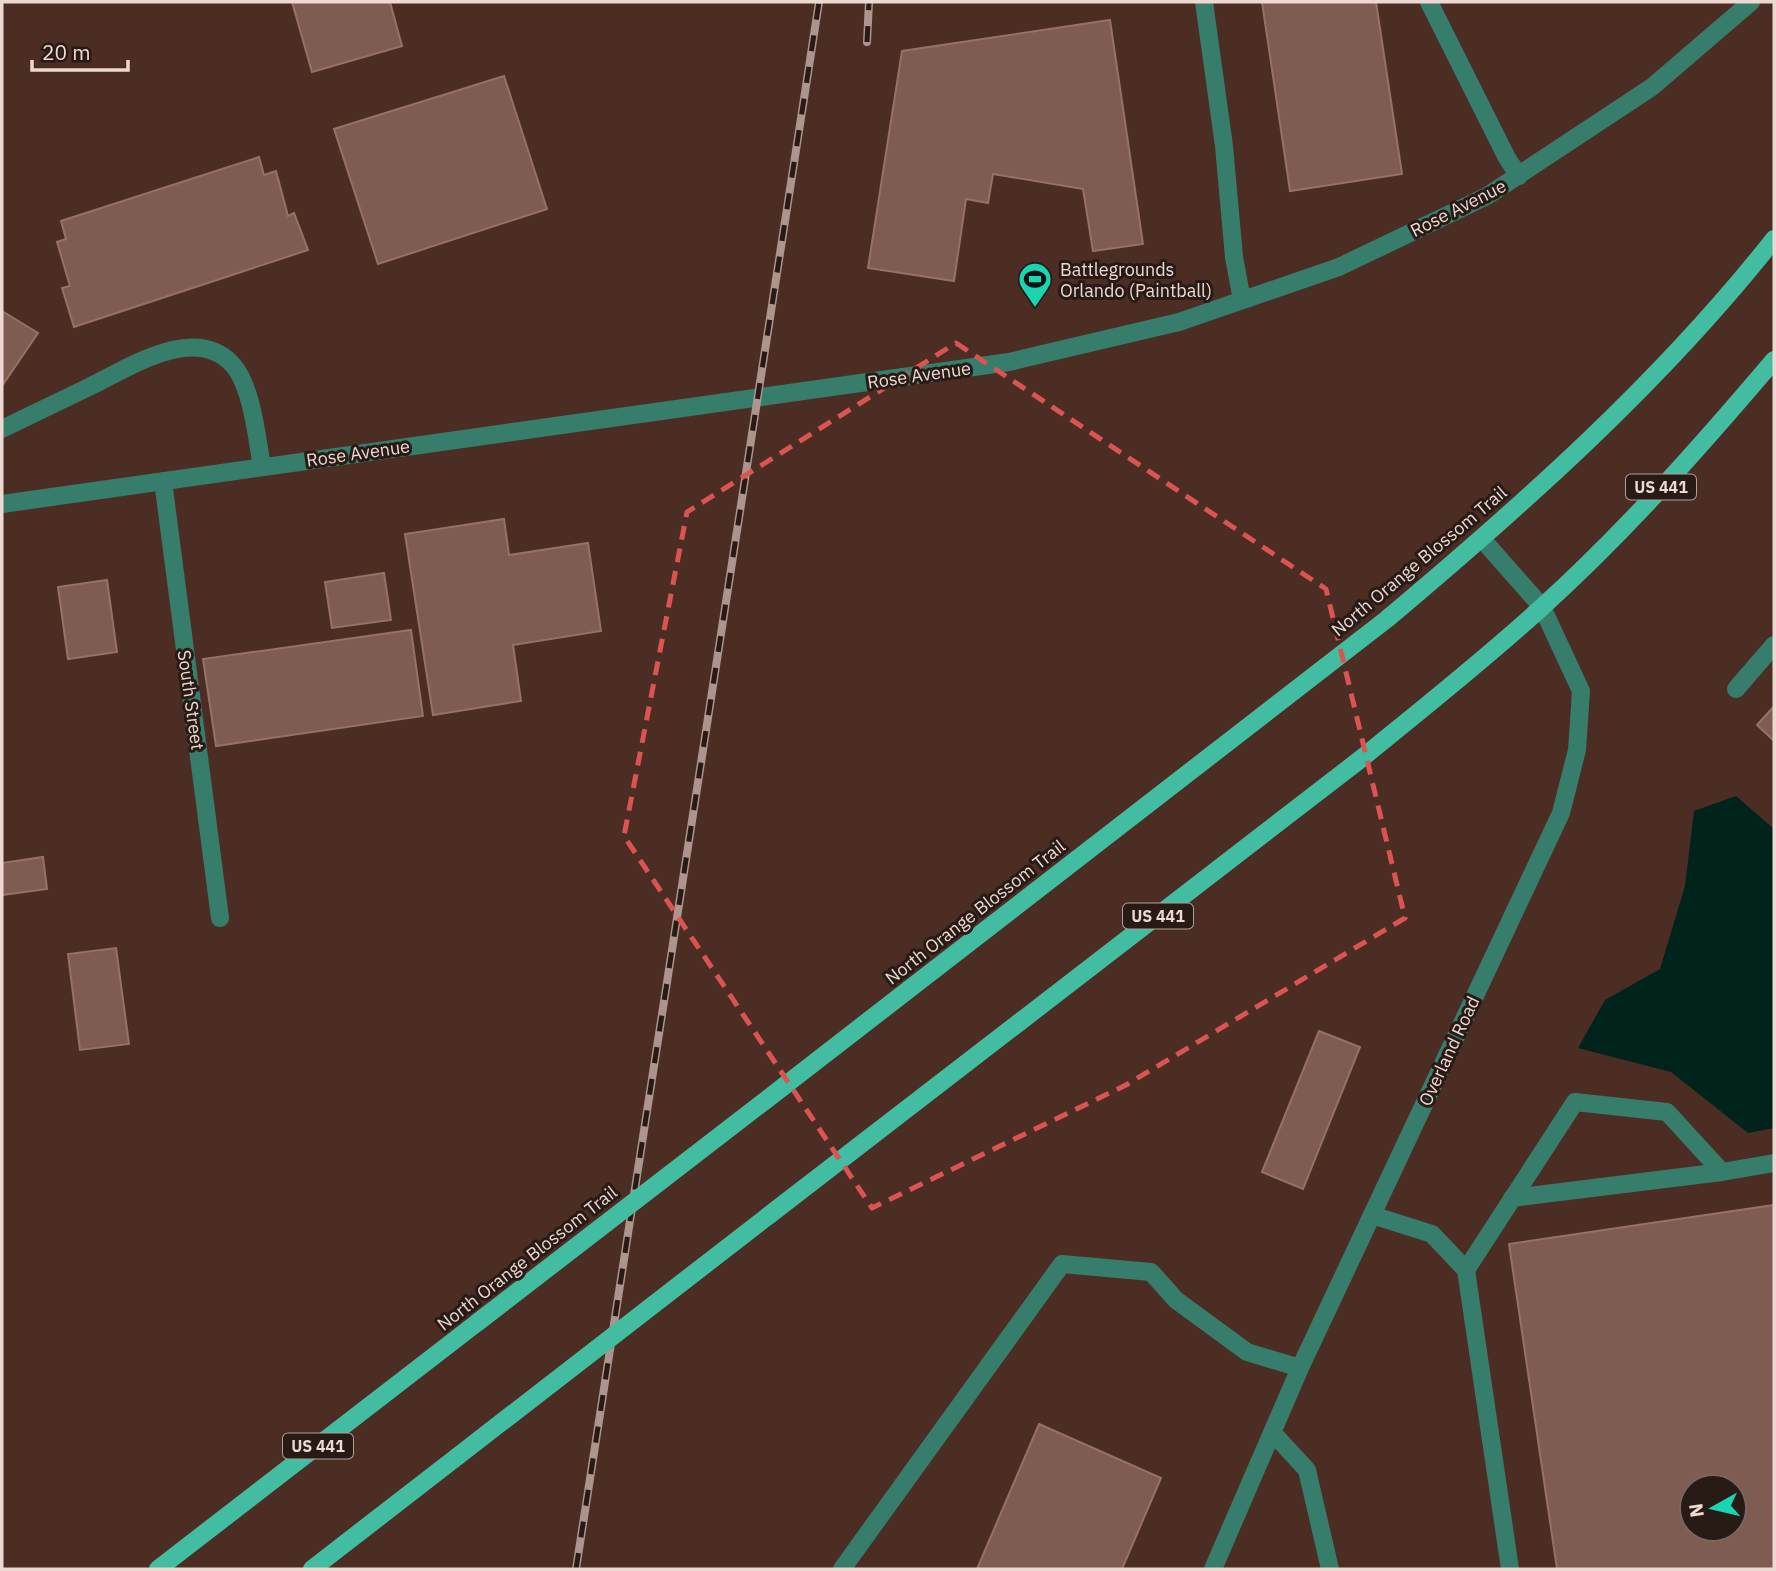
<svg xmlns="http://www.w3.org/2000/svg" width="1776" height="1571" viewBox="0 0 1776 1571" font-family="'IBM Plex Sans',sans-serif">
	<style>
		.water { fill: #00231b }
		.building { fill: #7f5c51; stroke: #957166; stroke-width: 2; fill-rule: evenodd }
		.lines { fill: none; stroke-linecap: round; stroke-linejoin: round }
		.minor { stroke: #377d6c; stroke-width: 18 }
		.major { stroke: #42bda1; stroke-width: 18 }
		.rail-casing { stroke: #ad948d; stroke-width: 8 }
		.rail { stroke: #281a15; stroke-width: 5; stroke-dasharray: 16; stroke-linecap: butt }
		.major-bridge { stroke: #42bda1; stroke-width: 18 }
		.marked { fill: none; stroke: #dc5452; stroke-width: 5; stroke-dasharray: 14 9; stroke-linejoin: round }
		.labels { text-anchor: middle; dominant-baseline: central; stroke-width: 6; stroke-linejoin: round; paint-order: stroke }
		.shield { fill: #281a15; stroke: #b29f99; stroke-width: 2 }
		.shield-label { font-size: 16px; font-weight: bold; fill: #edd8d2 }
		.street-label { font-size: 18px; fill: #edd8d2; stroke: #281a15 }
		.poi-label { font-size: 18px; fill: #edd8d2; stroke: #281a15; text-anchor: start }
	</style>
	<rect width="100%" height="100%" fill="#4c2d24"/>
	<path class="water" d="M 1736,796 L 1774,829 L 1774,1128 L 1748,1133 L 1671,1072 L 1578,1048 L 1605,1000 L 1660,969 L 1685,886 L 1694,811 Z"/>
	<path class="building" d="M 292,2 L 390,2 L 402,46 L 312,72 Z
		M 1262,2 L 1376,2 L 1402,174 L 1290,191 Z
		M 1110,20 L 1143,244 L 1093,251 L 1083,189 L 993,174 L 988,203 L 966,199 L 954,281 L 868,268 L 902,51 Z
		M 504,76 L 547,209 L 378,264 L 334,129 Z
		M 259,157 L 264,175 L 276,171 L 288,216 L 294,213 L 308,250 L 74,327 L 62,288 L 70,286 L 57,242 L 66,239 L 61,221 Z
		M 2,311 L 38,333 L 2,386 Z
		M 504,519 L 509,555 L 588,543 L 601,631 L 513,645 L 521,701 L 433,715 L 405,534 Z
		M 384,573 L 391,620 L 332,628 L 325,582 Z
		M 107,580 L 117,652 L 68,659 L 58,587 Z
		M 411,630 L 423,716 L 216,746 L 203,659 Z
		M 1774,706 L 1774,741 L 1757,725 Z
		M 43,857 L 47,889 L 2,895 L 2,863 Z
		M 116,948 L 129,1044 L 80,1050 L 68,954 Z
		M 1319,1031 L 1360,1047 L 1303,1189 L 1262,1172 Z
		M 1774,1205 L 1774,1569 L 1557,1569 L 1509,1244 ZM 1692,1487 L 1734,1487 L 1734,1529 L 1692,1529 Z
		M 1039,1424 L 1161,1478 L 1122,1569 L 977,1569 Z"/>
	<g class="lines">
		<path class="minor" d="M 1204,2 L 1224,146 L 1234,257 L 1242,300
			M 1429,2 L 1507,158 L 1519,176
			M 2,429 C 31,415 60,401 89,387 C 127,369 194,323 232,364 C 252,385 257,439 262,467
			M 163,481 L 220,918
			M 2,504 L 1009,362 L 1179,322 L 1339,267 L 1487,196 L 1652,87 L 1751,2
			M 1736,689 L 1774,645
			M 1512,1198 L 1722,1172
			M 1372,1215 L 1432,1234 L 1466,1270 L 1510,1569
			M 1466,1270 L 1575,1102 L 1667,1112 L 1722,1172 L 1774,1163
			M 1272,1432 L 1307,1470 L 1330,1569
			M 842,1569 L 1062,1264 L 1151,1272 L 1176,1300 L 1247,1352 L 1300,1368
			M 1213,1569 L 1300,1368 L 1561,813 L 1577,750 L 1581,691 L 1542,607 L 1482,539"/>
		<path class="major" d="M 788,1083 L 1387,619 C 1525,503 1662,381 1774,239
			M 768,1216 L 1362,758 C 1422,709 1484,660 1541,608 C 1625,532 1701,446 1774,360
			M 158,1569 L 478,1322
			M 312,1569 L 458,1456"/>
		<defs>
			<path id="rail" d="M 867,42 L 869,2
				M 576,1569 L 819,2"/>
		</defs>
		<use href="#rail" class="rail-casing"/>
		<use href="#rail" class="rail"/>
		<path class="major-bridge" d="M 478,1322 L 788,1083
			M 458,1456 L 768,1216"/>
	</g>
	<path class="marked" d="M 956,343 L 1326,589 L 1405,918 L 1126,1085 L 872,1208 L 624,836 L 687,512 Z"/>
	<defs>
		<symbol id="stadium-pin" viewBox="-11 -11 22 30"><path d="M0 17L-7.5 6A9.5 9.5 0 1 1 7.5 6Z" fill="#1ad5b2" stroke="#281a15"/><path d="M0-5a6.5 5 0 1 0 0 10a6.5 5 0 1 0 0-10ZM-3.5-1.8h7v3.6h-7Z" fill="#111"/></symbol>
	</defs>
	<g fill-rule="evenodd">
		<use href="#stadium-pin" x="1016" y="260" width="38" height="52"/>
	</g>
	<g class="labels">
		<g class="shield">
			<rect x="1626" y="474.5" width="70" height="25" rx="5"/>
			<rect x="1123" y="903.5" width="70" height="25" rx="5"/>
			<rect x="283" y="1433.5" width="70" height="25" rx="5"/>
		</g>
		<g class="shield-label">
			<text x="1661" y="487">US 441</text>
			<text x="1158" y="916">US 441</text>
			<text x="318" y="1446">US 441</text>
		</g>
		<g class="street-label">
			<text transform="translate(1458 208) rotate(-27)">Rose Avenue</text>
			<text transform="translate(919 375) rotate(-8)">Rose Avenue</text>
			<text transform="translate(358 453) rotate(-8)">Rose Avenue</text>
			<text transform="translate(1419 561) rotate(-40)">North Orange Blossom Trail</text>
			<text transform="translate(191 700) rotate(82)">South Street</text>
			<text transform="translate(975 912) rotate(-38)">North Orange Blossom Trail</text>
			<text transform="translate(1449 1051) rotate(-65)">Overland Road</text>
			<text transform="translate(527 1258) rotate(-38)">North Orange Blossom Trail</text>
		</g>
		<g class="poi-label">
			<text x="1060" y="269">Battlegrounds<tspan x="1060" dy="21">Orlando (Paintball)</tspan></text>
		</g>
	</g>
	<rect width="1776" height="1571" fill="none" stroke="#edd8d2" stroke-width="7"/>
	<g transform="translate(1713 1508) rotate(262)"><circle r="33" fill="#281a15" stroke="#776661" stroke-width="2"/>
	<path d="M0-5L12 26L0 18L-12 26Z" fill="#1ad5b2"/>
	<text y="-10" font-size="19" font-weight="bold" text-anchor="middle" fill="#edd8d2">N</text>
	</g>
	<path d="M32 60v10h96v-10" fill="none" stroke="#edd8d2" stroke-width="3.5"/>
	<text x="42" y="60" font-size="21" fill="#edd8d2" stroke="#281a15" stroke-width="5" paint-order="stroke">20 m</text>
</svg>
